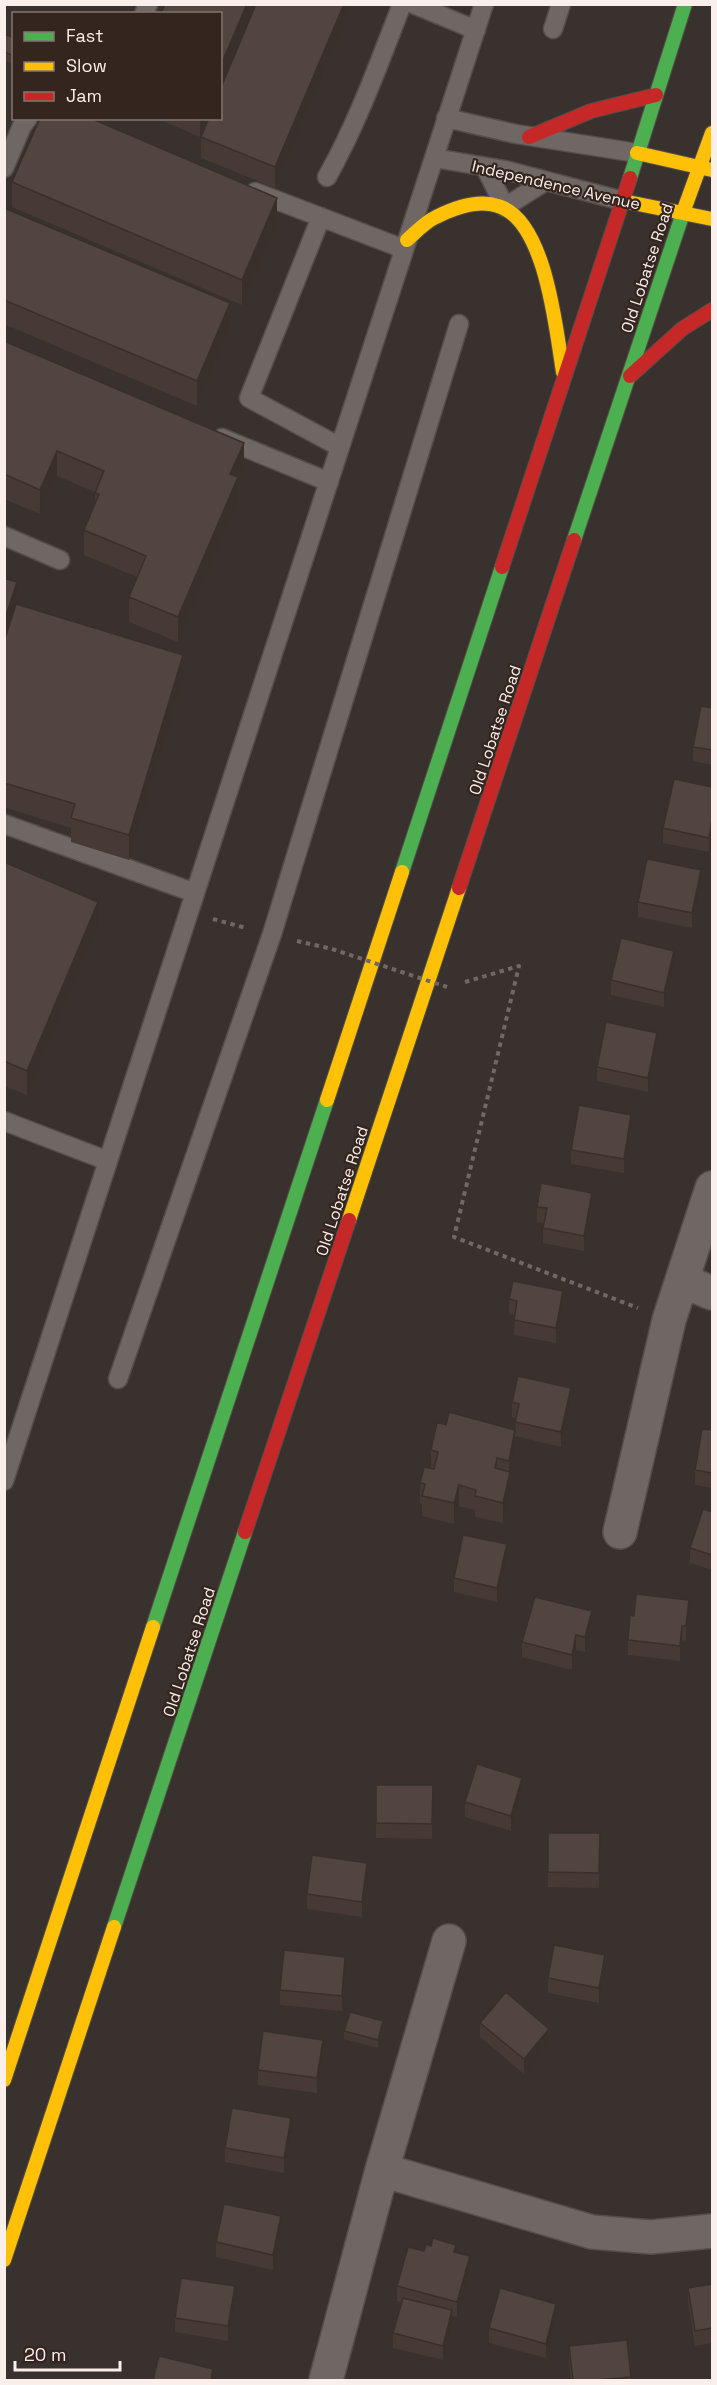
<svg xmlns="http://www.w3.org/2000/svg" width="717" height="2385" viewBox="0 0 717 2385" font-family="'Space Grotesk',sans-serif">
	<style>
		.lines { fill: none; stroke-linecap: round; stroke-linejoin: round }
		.lane-casing { stroke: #544d49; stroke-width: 21 }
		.street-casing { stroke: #544d49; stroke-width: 36 }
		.fast-casing { stroke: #544d49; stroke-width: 16 }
		.slow-casing { stroke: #544d49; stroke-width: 16 }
		.jam-casing { stroke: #544d49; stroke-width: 16 }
		.path { stroke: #6f6865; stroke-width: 4; stroke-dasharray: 4.5 4.5; stroke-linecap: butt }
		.lane { stroke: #6e6763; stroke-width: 18 }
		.street { stroke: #6e6763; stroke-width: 33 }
		.fast { stroke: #4caf50; stroke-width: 14 }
		.slow { stroke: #ffc107; stroke-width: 14 }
		.jam { stroke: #c62828; stroke-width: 14 }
		.path-bridge { stroke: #6f6865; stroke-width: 4; stroke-dasharray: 4.5 4.5; stroke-linecap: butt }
		.wall { fill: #473a35 }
		.shaded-wall { fill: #39302b }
		.building { fill: #52443e; stroke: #39302b; stroke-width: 1.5 }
		.labels { text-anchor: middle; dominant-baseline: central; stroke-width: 4.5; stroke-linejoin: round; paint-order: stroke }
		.street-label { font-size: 16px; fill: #faefeb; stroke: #34251e }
	</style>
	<rect width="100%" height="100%" fill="#39312d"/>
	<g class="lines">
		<defs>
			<path id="lane" d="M 413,4 L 476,30
				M 144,14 L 148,4
				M 553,29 L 561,4
				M 446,118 L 516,134 L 637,153
				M 434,158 L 505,170 L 623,201
				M 485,167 L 505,207 L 546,181
				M 4,168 L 22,126 L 28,118
				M 327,177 C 358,122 379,63 402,4
				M 255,192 L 404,249
				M 321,217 L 249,398 L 340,447
				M 222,438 L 329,482
				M 4,536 L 60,560
				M 4,824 L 195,893
				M 4,1121 L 108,1161
				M 118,1379 L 272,934 L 459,324
				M 4,1481 L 484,4"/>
			<path id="street" d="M 683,1281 L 712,1293
				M 620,1532 L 669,1320 L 712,1188
				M 382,2170 L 592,2232 L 651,2237 L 712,2231
				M 326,2380 L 382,2170 L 449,1941"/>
			<path id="fast" d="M 630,178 L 685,4
				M 574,540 L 685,207
				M 402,872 L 502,567
				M 153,1627 L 327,1100
				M 114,1927 L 245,1532"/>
			<path id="slow" d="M 637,153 L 712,170
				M 623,201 L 712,219
				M 685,207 L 712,133
				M 407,240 C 416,232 425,222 436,217 C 454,208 478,199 498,206 C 546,220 556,330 563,372
				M 327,1100 L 402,872
				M 349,1220 L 459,888
				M 4,2080 L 153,1627
				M 4,2260 L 114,1927"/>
			<path id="jam" d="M 529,137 L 591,111 L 656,95
				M 630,376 L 682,329 L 712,310
				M 502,567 L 630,178
				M 459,888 L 574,540
				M 245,1532 L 349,1220"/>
		</defs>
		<use href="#lane" class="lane-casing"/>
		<use href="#street" class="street-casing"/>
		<use href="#fast" class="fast-casing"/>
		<use href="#slow" class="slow-casing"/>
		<use href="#jam" class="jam-casing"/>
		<path class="path" d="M 213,919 L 246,928
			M 297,941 L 332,949
			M 465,982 L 519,966 L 454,1237 L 638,1308"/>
		<use href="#lane" class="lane"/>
		<use href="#street" class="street"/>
		<use href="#fast" class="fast"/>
		<use href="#slow" class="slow"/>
		<use href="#jam" class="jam"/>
		<path class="path-bridge" d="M 332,949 L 447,987"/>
	</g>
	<path class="wall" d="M 349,4 L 349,13 L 275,188 L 201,158 L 201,137 Z
		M 4,34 L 14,38 L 14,64 L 4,60 Z
		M 156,118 L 208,118 L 200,137 Z
		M 12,182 L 277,223 L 242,305 L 12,207 Z
		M 4,208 L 230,328 L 197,406 L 4,324 Z
		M 4,341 L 244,468 L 238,482 L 238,502 L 178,642 L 129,622 L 129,597 L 137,577 L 84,555 L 84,530 L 95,503 L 95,492 L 57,476 L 40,514 L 4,499 Z
		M 4,578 L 17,604 L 183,680 L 129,860 L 71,842 L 71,828 L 4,807 Z
		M 712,708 L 712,765 L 693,761 L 693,747 Z
		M 712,787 L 709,852 L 663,843 L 663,828 Z
		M 4,862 L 98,926 L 27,1095 L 4,1086 Z
		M 701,885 L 692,928 L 638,917 L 638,902 Z
		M 674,966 L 664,1007 L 611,995 L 611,980 Z
		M 657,1048 L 648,1092 L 597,1081 L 597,1067 Z
		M 631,1129 L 624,1173 L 571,1164 L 571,1150 Z
		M 537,1207 L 592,1208 L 584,1251 L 543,1243 L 543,1228 L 544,1223 L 537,1222 Z
		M 509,1299 L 563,1306 L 556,1343 L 514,1335 L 515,1315 L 509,1314 Z
		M 512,1402 L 571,1403 L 561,1447 L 515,1436 L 516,1418 L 512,1417 Z
		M 712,1430 L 712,1488 L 695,1485 L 695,1470 Z
		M 431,1450 L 515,1451 L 510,1479 L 510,1492 L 503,1523 L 475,1517 L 475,1510 L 459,1506 L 454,1524 L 422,1516 L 422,1504 L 420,1503 L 420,1483 L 431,1468 Z
		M 712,1512 L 712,1570 L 690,1563 L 690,1548 Z
		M 507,1559 L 497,1602 L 454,1592 L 454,1578 Z
		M 689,1614 L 686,1641 L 682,1640 L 680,1661 L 628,1655 L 628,1640 L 634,1616 Z
		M 592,1626 L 585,1652 L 576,1650 L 572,1670 L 522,1657 L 522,1642 Z
		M 376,1785 L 433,1785 L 432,1839 L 376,1838 Z
		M 522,1793 L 511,1831 L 465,1817 L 465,1802 Z
		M 548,1833 L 600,1833 L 599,1888 L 548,1887 Z
		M 367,1878 L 362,1917 L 307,1909 L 307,1894 Z
		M 605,1970 L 599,2003 L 548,1993 L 548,1978 Z
		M 345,1972 L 342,2011 L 280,2005 L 280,1990 Z
		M 480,2023 L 549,2044 L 524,2074 L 480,2037 Z
		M 383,2029 L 378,2048 L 344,2039 L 344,2031 Z
		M 323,2055 L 317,2093 L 258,2085 L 258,2070 Z
		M 291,2133 L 284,2173 L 225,2162 L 225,2148 Z
		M 281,2231 L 273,2270 L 216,2257 L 216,2242 Z
		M 424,2251 L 456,2252 L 470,2271 L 457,2317 L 452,2316 L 452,2325 L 443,2360 L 393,2348 L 393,2333 L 401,2302 L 397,2301 L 397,2286 Z
		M 712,2284 L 712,2343 L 695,2346 L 688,2303 L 688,2288 Z
		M 235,2301 L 228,2341 L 175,2332 L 175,2318 Z
		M 556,2319 L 546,2358 L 489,2343 L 489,2328 Z
		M 569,2346 L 631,2377 L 631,2380 L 571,2380 L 569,2361 Z"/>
	<path class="shaded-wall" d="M 4,4 L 11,4 L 4,21 Z
		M 247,4 L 255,4 L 220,88 L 220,67 Z
		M 344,4 L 349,4 L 349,13 L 275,188 L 275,167 Z
		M 200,118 L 208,118 L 200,137 Z
		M 277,198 L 277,223 L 242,305 L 242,280 Z
		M 230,303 L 230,328 L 197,406 L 197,381 Z
		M 244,443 L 244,468 L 238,482 L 238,502 L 178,642 L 178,617 L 230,474 Z
		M 57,451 L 57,476 L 40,514 L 40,490 Z
		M 17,582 L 17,607 L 4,646 L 4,622 Z
		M 183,655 L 183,680 L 129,860 L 129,835 Z
		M 712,819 L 712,834 L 709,852 L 709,838 Z
		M 701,870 L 701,885 L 692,928 L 692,913 Z
		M 98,902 L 98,926 L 27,1095 L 27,1071 Z
		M 674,951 L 674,966 L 664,1007 L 664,993 Z
		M 657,1033 L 657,1048 L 648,1092 L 648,1078 Z
		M 631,1115 L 631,1129 L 624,1173 L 624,1159 Z
		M 592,1193 L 592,1208 L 584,1251 L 584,1236 Z
		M 563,1291 L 563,1306 L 556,1343 L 556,1328 Z
		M 571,1388 L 571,1403 L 561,1447 L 561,1432 Z
		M 515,1430 L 515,1451 L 510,1479 L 510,1492 L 503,1523 L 503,1503 L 509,1474 L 509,1461 Z
		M 459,1485 L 459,1506 L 454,1524 L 454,1503 Z
		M 507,1544 L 507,1559 L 497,1602 L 497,1588 Z
		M 689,1600 L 689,1614 L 686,1641 L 686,1626 Z
		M 592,1611 L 592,1626 L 585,1652 L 585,1637 Z
		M 682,1626 L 682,1640 L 680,1661 L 680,1646 Z
		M 576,1635 L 576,1650 L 572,1670 L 572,1655 Z
		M 522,1778 L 522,1793 L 511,1831 L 511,1816 Z
		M 367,1863 L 367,1878 L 362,1917 L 362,1902 Z
		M 605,1955 L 605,1970 L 599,2003 L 599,1988 Z
		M 345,1957 L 345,1972 L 342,2011 L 342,1996 Z
		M 383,2021 L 383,2029 L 378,2048 L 378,2040 Z
		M 549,2029 L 549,2044 L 524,2074 L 524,2059 Z
		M 323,2040 L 323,2055 L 317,2093 L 317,2078 Z
		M 291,2118 L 291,2133 L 284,2173 L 284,2158 Z
		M 281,2216 L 281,2231 L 273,2270 L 273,2255 Z
		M 470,2256 L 470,2271 L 457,2317 L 457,2302 Z
		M 235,2286 L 235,2301 L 228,2341 L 228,2326 Z
		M 556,2304 L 556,2319 L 546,2358 L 546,2344 Z
		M 452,2310 L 452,2325 L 443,2360 L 443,2346 Z"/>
	<path class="building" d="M 165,4 L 247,4 L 220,67 L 220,14 L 161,14 Z
		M 256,4 L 344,4 L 275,167 L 201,137 L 209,118 L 220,118 L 220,90 Z
		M 4,34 L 14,38 L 14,56 L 4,52 Z
		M 40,118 L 90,118 L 277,198 L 242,280 L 12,182 Z
		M 4,208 L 230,303 L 197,381 L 4,300 Z
		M 4,341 L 244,443 L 230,474 L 238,477 L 178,617 L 129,597 L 146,556 L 84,530 L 99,494 L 95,493 L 104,471 L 57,451 L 40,490 L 4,474 Z
		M 4,578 L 17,582 L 4,622 Z
		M 16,604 L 183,655 L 129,835 L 71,818 L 75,804 L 4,783 L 4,642 Z
		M 701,706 L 712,708 L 712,750 L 693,747 Z
		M 674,779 L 712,787 L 712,819 L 709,838 L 663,828 Z
		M 647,859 L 701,870 L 692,913 L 638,902 Z
		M 4,862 L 98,902 L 27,1071 L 4,1061 Z
		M 621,938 L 674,951 L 664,993 L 611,980 Z
		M 606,1022 L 657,1033 L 648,1078 L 597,1067 Z
		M 579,1105 L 631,1115 L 624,1159 L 571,1150 Z
		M 541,1183 L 592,1193 L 584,1236 L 543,1228 L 547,1208 L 537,1207 Z
		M 513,1281 L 563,1291 L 556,1328 L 514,1320 L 517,1301 L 509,1299 Z
		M 518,1376 L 571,1388 L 561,1432 L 515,1422 L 519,1404 L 512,1402 Z
		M 449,1412 L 515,1430 L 509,1461 L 497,1458 L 495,1468 L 510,1472 L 503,1503 L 475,1496 L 476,1490 L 459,1485 L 454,1503 L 422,1496 L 425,1484 L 420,1483 L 424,1467 L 434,1469 L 438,1452 L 431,1450 L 437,1422 L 446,1425 Z
		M 702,1429 L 712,1430 L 712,1473 L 695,1470 Z
		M 703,1509 L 712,1512 L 712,1555 L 690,1548 Z
		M 463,1535 L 507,1544 L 497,1588 L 454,1578 Z
		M 636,1594 L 689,1600 L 686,1626 L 682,1626 L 680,1646 L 628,1640 L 630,1615 L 634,1616 Z
		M 535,1597 L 592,1611 L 585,1637 L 576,1635 L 572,1655 L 522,1642 Z
		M 477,1764 L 522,1778 L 511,1816 L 465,1802 Z
		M 376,1785 L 433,1785 L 432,1824 L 376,1823 Z
		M 548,1833 L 600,1833 L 599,1873 L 548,1872 Z
		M 312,1855 L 367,1863 L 362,1902 L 307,1894 Z
		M 554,1945 L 605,1955 L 599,1988 L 548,1978 Z
		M 284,1950 L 345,1957 L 342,1996 L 280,1990 Z
		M 506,1992 L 549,2029 L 524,2059 L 480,2023 Z
		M 350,2012 L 383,2021 L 378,2040 L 344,2031 Z
		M 263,2031 L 323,2040 L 317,2078 L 258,2070 Z
		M 232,2108 L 291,2118 L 284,2158 L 225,2148 Z
		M 224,2204 L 281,2216 L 273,2255 L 216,2242 Z
		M 433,2238 L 456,2245 L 454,2252 L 470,2256 L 457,2302 L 397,2286 L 408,2247 L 424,2251 L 426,2244 L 431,2246 Z
		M 181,2278 L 235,2286 L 228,2326 L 175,2318 Z
		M 712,2284 L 712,2328 L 695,2331 L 688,2288 Z
		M 500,2288 L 556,2304 L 546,2344 L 489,2328 Z
		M 403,2298 L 452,2310 L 443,2346 L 393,2333 Z
		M 627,2340 L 631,2377 L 597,2380 L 573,2380 L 569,2346 Z
		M 159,2356 L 213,2369 L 211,2380 L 153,2380 Z"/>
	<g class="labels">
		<g class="street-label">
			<text transform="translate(556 185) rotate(13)">Independence Avenue</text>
			<text transform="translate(647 268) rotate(-72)">Old Lobatse Road</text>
			<text transform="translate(495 730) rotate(-72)">Old Lobatse Road</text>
			<text transform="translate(342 1191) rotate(-72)">Old Lobatse Road</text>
			<text transform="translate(189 1652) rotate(-72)">Old Lobatse Road</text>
		</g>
	</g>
	<rect width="717" height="2385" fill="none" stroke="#faefeb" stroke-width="12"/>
	<rect x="12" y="12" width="210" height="108" fill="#34251e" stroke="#837670" stroke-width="1.5"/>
	<rect x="24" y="32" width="30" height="9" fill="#4caf50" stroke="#837670" stroke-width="1.5"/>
	<text x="66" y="42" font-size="18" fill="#faefeb">Fast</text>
	<rect x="24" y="62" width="30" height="9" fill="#ffc107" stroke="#837670" stroke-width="1.5"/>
	<text x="66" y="72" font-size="18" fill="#faefeb">Slow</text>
	<rect x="24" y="92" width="30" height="9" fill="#c62828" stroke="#837670" stroke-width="1.5"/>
	<text x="66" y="102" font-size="18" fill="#faefeb">Jam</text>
	<path d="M15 2361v9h105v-9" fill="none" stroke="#faefeb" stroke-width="3"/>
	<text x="24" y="2361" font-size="18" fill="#faefeb" stroke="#34251e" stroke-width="4.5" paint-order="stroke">20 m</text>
</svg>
